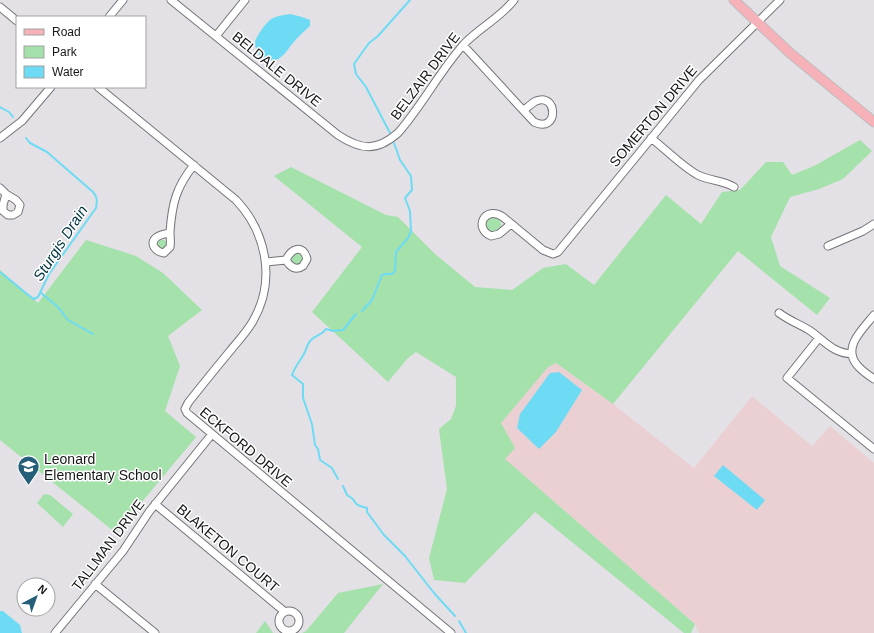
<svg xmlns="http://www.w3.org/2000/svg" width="874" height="633" viewBox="0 0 874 633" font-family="Helvetica,sans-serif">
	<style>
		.industrial { fill: #ebd0d3 }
		.green { fill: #a4e1ab }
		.water { fill: #6edbf4 }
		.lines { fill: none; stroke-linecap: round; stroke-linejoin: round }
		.stream { stroke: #6edbf4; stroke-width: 2 }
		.minor-casing { stroke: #767479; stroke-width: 9 }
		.major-casing { stroke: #bebebe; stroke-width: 11 }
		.minor { stroke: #fff; stroke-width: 7 }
		.major { stroke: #f7b1b8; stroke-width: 9 }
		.labels { text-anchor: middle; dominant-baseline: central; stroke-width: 3; stroke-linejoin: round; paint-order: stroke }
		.street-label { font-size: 14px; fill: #171618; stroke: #fff }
		.poi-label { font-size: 14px; fill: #171618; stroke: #fff; text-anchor: start }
		.water-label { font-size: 15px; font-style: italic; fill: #003540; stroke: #fff }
	</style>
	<rect width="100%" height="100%" fill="#e3e1e6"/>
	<path class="industrial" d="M 556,363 L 613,404 L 694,468 L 752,396 L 812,446 L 830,426 L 874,463 L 874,633 L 699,633 L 695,624 L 505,459 L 501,423 L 548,367 Z"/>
	<path class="green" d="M 860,140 L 872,151 L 843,179 L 819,189 L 790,197 L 771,237 L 780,266 L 830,298 L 817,315 L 738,251 L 613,404 L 556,363 L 548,367 L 501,423 L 515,448 L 505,459 L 695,624 L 691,633 L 684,633 L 535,512 L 465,583 L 434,580 L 429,558 L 447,489 L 439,429 L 451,419 L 456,406 L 456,377 L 416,352 L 407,359 L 388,382 L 312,312 L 362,247 L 274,176 L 291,167 L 386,215 L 398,217 L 435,254 L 475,287 L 512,290 L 543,268 L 566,264 L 594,285 L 666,195 L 701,224 L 722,192 L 740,190 L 766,162 L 783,162 L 792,175 L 814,166 Z
		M485 224a8 8 0 1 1 16 0a8 8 0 1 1-16 0Z
		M157.5 244a4.5 4.5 0 1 1 9 0a4.5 4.5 0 1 1-9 0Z
		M 86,240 L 136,256 L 163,273 L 202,310 L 168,336 L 180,366 L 165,411 L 196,437 L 116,533 L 0,440 L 0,270 L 38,303 Z
		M291 259a6 6 0 1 1 12 0a6 6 0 1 1-12 0Z
		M 44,494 L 50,495 L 73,514 L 63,527 L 37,503 Z
		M 383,584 L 344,633 L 302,633 L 306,631 L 338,593 Z
		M 265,621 L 273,633 L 256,633 Z"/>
	<path class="water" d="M 290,14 L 302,17 L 310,20 L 310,26 C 304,31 298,37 293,43 C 288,49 284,56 278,59 C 268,65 255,55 255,43 C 255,38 265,24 270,20 C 275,16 284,15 290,14 Z
		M 559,372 L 582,390 L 556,432 L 539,449 L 517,428 L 520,414 L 550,373 Z
		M 723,465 L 765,500 L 757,510 L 714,476 Z
		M 0,611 L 3,611 L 20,625 L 22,633 L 0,633 Z"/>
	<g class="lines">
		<path class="stream" d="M 0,107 L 9,112 L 13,117
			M 390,133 L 366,87 L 356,74 L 354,64 L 369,43 L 378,36 L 410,0
			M 0,272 L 32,298 L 34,299 L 38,297 L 49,274 L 96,208 C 97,202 98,197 93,192 L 47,152 L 30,143 L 26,138
			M 41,293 L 58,307 L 68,320 L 93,334
			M 362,311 L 372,300 L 382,275 L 386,274 L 392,274 L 395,271 L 396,252 L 408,238 L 411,231 L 410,211 L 405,198 L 412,190 L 411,176 L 400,160 L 394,143
			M 338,479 L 332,468 L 320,460 L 318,449 L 315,445 L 312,424 L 303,398 L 303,384 L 292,375 C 295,366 301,360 305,352 C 307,347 307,344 311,340 C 316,335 322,335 326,329 L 333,331 L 343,330 L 356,314
			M 343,486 L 347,495 L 353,499 C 356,506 360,506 367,508 L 367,512 L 384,535 L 405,556 L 434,593 L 455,616
			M 459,621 L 466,633"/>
		<defs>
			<path id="minor" d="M 171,0 L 338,135 C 361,150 376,152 398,133 C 422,106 439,72 464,44 C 479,28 500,18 514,0
				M 0,7 L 17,21
				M 109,17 L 123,0
				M 216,36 L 245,0
				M 463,45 L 534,122 C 559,134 558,92 536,101 C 532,103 528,107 524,110
				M 98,87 L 236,200 C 267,233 276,281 253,321 C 247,332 238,341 230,351 C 216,368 202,385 188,403 L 185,409 L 187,413 L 451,633
				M 0,138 L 22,121 L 51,87
				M 651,138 C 664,148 685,169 698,175 C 710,181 723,180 734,187
				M 0,188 L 6,194 L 16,200 L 20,205 L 18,212 L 13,215 L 8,215 L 3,211 L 3,205 L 6,194
				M 511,224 L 499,234 L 491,236 C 473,228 485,205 503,217 L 543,250 L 553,254 L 558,252 L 699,80 L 780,0
				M 170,233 C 166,234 161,234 157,237 C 148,243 156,252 164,253 L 170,247 C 171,242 170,237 170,232 C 172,204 176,187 194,165
				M 828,246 L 863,231 L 874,224
				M 266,262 L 286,260 C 290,267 296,271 303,266 L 307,259 C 303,243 291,249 286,260
				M 779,313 C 790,321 799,324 809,330 C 824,340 832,353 852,354
				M 874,315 C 863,329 842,347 857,365 C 861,370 868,375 874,379
				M 819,338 L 787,378 L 874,449
				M 155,504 L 285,612
				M 95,584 L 155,633
				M279 621a10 10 0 1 1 20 0a10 10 0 1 1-20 0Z
				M 55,633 L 123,551 L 149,512 L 212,434"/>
			<path id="major" d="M 734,0 L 790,53 L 874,122"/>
		</defs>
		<use href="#minor" class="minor-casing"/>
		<use href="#major" class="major-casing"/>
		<use href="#minor" class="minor"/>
		<use href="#major" class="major"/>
	</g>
	<defs>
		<symbol id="school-pin" viewBox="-11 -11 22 30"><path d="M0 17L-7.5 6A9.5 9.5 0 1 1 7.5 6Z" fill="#255e78" stroke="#fff"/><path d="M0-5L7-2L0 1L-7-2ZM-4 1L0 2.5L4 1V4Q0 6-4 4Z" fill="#fff"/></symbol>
	</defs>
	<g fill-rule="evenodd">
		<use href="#school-pin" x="16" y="454" width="25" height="34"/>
	</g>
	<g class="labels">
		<g class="street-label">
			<text transform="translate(277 69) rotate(39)">BELDALE DRIVE</text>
			<text transform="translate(425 76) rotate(-53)">BELZAIR DRIVE</text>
			<text transform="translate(653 116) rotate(-50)">SOMERTON DRIVE</text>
			<text transform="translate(246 447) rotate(40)">ECKFORD DRIVE</text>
			<text transform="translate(108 545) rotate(-53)">TALLMAN DRIVE</text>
			<text transform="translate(228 548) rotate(40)">BLAKETON COURT</text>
		</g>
		<g class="poi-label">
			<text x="44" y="459">Leonard<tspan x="44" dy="16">Elementary School</tspan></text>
		</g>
		<g class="water-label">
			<text transform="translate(60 243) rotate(-57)">Sturgis Drain</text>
		</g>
	</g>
	<rect x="16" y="16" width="130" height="72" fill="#ffffff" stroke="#a2a2a3"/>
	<rect x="24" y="29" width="20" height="6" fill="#f7b1b8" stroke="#a2a2a3"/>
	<text x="52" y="36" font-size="12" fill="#171618">Road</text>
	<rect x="24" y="46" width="20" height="12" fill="#a4e1ab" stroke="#a2a2a3"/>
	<text x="52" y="56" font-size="12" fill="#171618">Park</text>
	<rect x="24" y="66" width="20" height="12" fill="#6edbf4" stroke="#a2a2a3"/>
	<text x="52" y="76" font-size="12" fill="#171618">Water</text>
	<g transform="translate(36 597) rotate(41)"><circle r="19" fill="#ffffff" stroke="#a2a2a3"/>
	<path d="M0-3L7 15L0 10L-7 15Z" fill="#255e78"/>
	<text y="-6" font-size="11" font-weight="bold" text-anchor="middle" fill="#171618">N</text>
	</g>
</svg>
